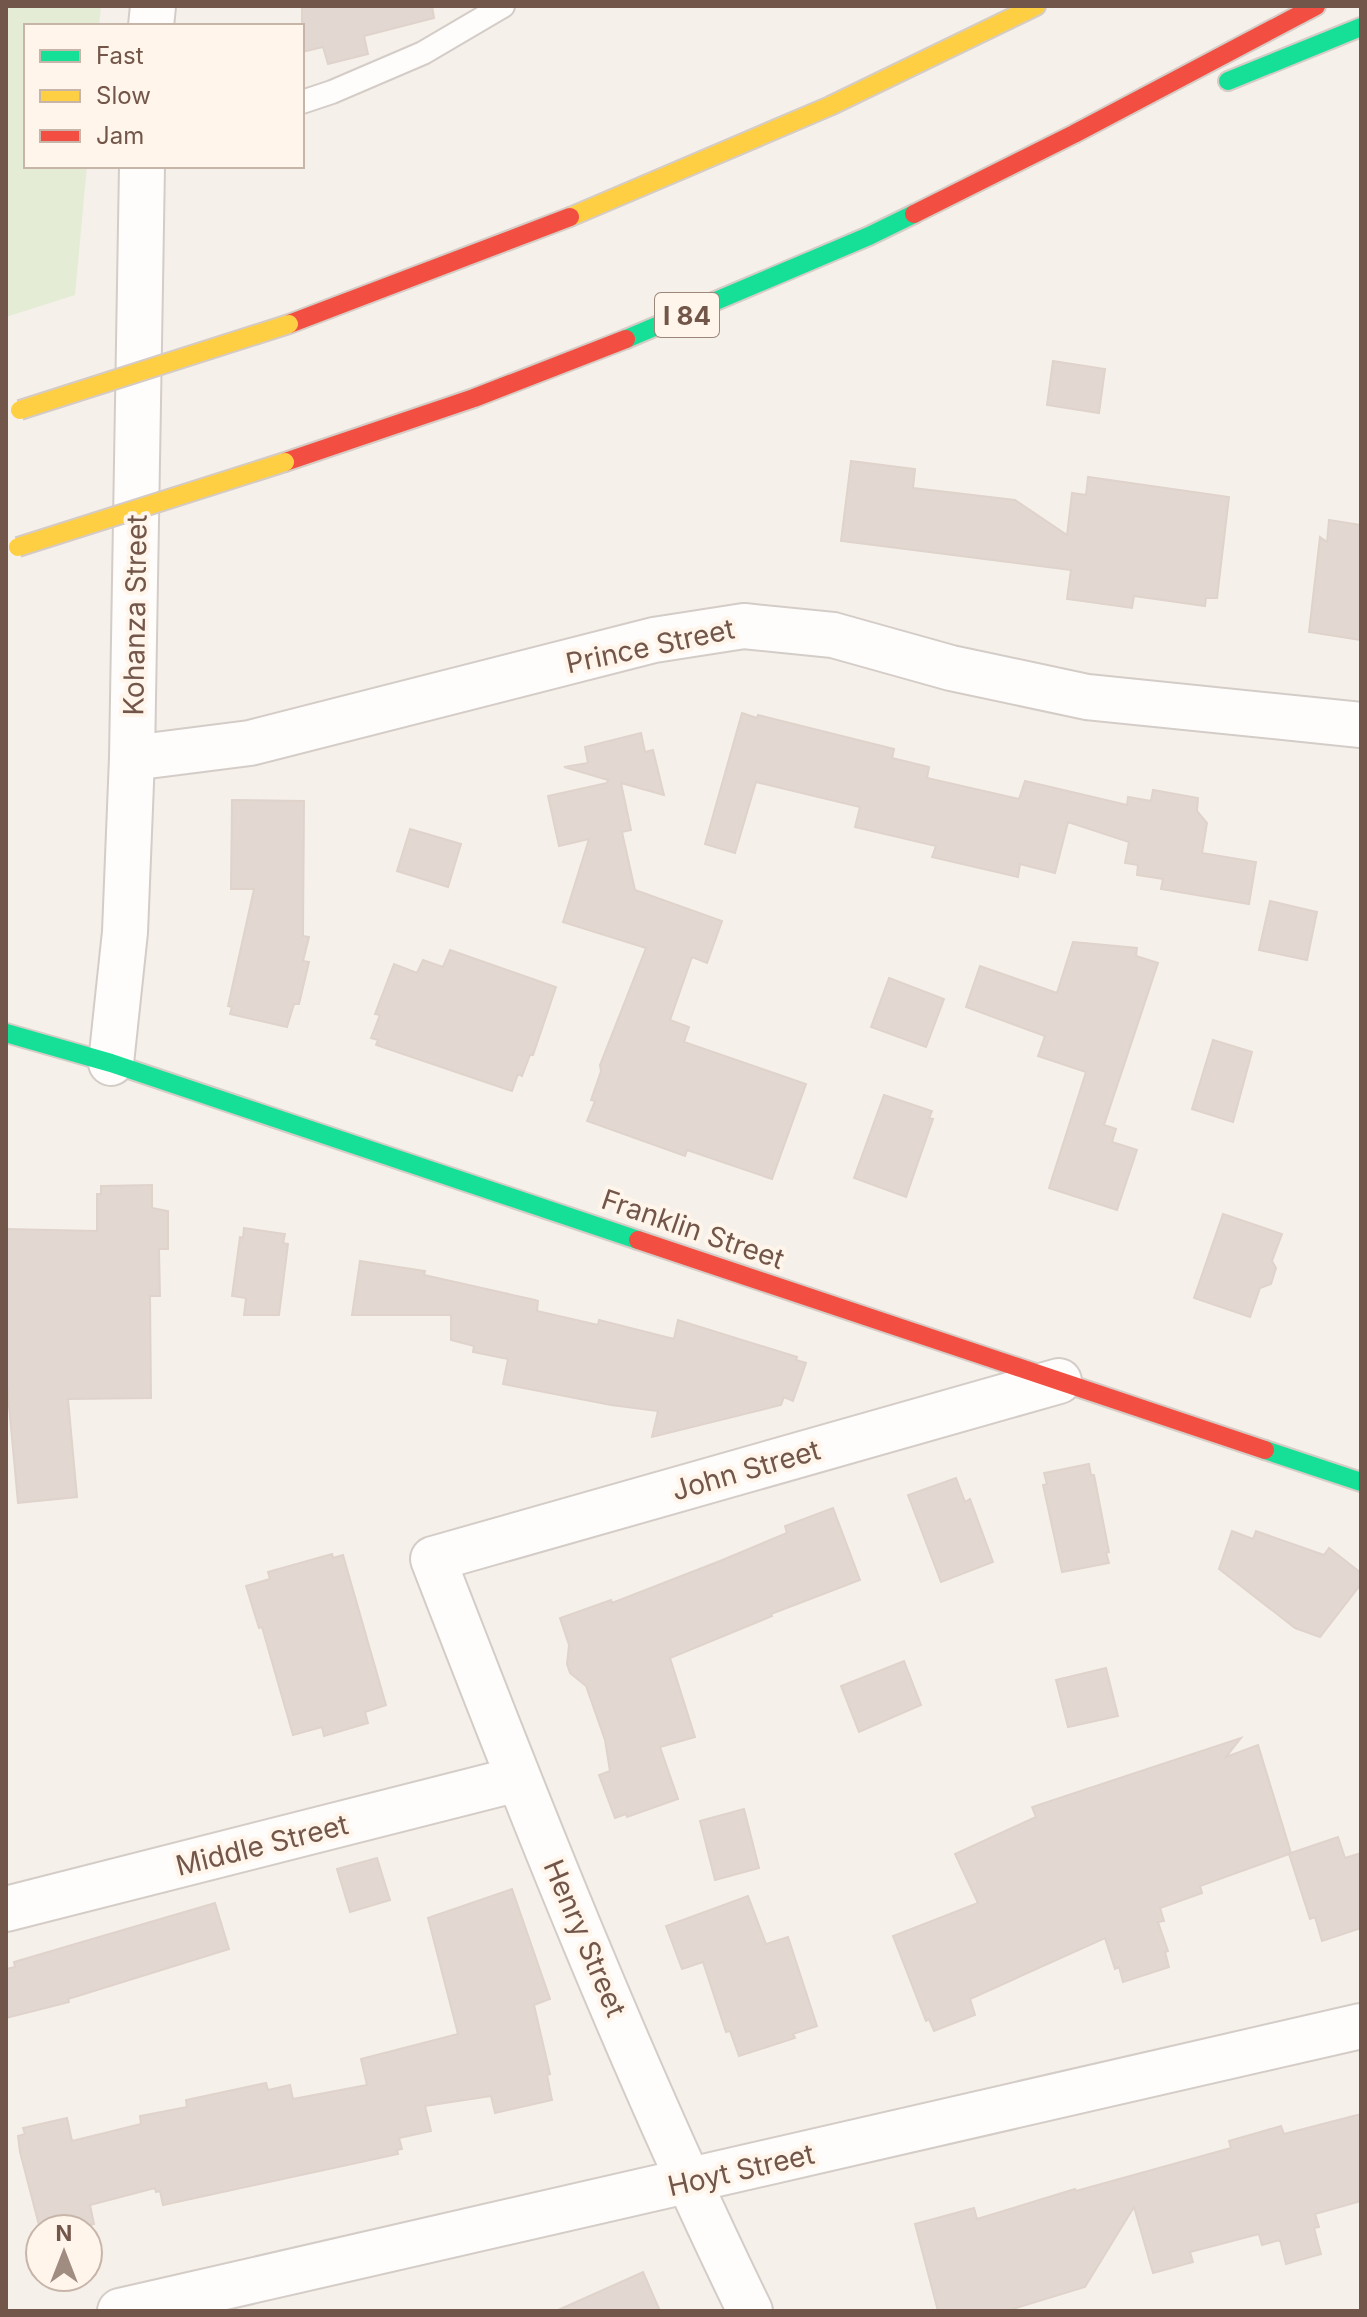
<svg xmlns="http://www.w3.org/2000/svg" width="1367" height="2317" viewBox="0 0 1367 2317" font-family="Inter,sans-serif">
	<style>
		.green { fill: #e4ecd5 }
		.building { fill: #e2d8d1; stroke: #dfd3cc; stroke-width: 2 }
		.lines { fill: none; stroke-linecap: round; stroke-linejoin: round }
		.lane-casing { stroke: #d4ccc7; stroke-width: 26 }
		.street-casing { stroke: #d4ccc7; stroke-width: 48 }
		.fast-casing { stroke: #d5ccc6; stroke-width: 22 }
		.slow-casing { stroke: #d5ccc6; stroke-width: 22 }
		.jam-casing { stroke: #d5ccc6; stroke-width: 22 }
		.lane { stroke: #fefdfc; stroke-width: 22 }
		.street { stroke: #fefdfc; stroke-width: 44 }
		.fast { stroke: #16e098; stroke-width: 18 }
		.slow { stroke: #ffcf43; stroke-width: 18 }
		.jam { stroke: #f24e42; stroke-width: 18 }
		.slow-bridge-casing { stroke: #d5cbc6; stroke-width: 22; stroke-linecap: butt }
		.slow-bridge { stroke: #ffcf43; stroke-width: 18 }
		.labels { text-anchor: middle; dominant-baseline: central; stroke-width: 8; stroke-linejoin: round; paint-order: stroke }
		.shield { fill: #fff5ea; stroke: #9d867a; stroke-width: 2 }
		.shield-label { font-size: 26px; font-weight: bold; fill: #73564a }
		.street-label { font-size: 28px; fill: #73564a; stroke: #fff5ea }
	</style>
	<rect width="100%" height="100%" fill="#f6f0ea"/>
	<path class="green" d="M 6,6 L 101,6 L 99,26 L 26,26 L 26,166 L 87,166 L 75,295 L 6,317 Z"/>
	<path class="building" d="M 302,6 L 432,6 L 434,18 L 364,36 L 368,54 L 328,64 L 323,47 L 302,52 Z
		M 1053,361 L 1105,369 L 1099,413 L 1047,405 Z
		M 851,461 L 915,469 L 913,488 L 1015,500 L 1067,535 L 1072,493 L 1086,495 L 1088,477 L 1229,497 L 1217,598 L 1206,598 L 1205,606 L 1134,596 L 1132,608 L 1067,599 L 1071,570 L 841,541 Z
		M 1329,520 L 1361,525 L 1361,640 L 1309,632 L 1320,537 L 1327,542 Z
		M 742,713 L 757,718 L 758,715 L 894,749 L 892,758 L 929,767 L 927,778 L 1019,799 L 1025,781 L 1127,805 L 1128,797 L 1151,801 L 1153,790 L 1198,798 L 1197,811 L 1207,823 L 1202,853 L 1256,862 L 1249,904 L 1161,889 L 1163,879 L 1137,875 L 1138,865 L 1125,863 L 1129,842 L 1068,822 L 1055,873 L 1020,864 L 1018,877 L 932,857 L 936,846 L 855,827 L 860,807 L 756,782 L 735,853 L 705,844 Z
		M 641,733 L 645,752 L 653,750 L 664,795 L 621,783 L 631,830 L 622,832 L 635,890 L 722,921 L 707,963 L 692,957 L 670,1020 L 689,1027 L 684,1042 L 806,1084 L 772,1179 L 687,1150 L 685,1156 L 587,1121 L 595,1101 L 591,1100 L 601,1071 L 600,1065 L 646,948 L 563,922 L 589,839 L 559,846 L 548,796 L 607,783 L 608,780 L 564,767 L 588,763 L 585,747 Z
		M 232,800 L 304,801 L 303,936 L 309,937 L 303,961 L 309,962 L 299,1004 L 294,1004 L 287,1027 L 230,1014 L 232,1007 L 228,1006 L 254,889 L 231,889 Z
		M 410,829 L 461,844 L 448,887 L 397,871 Z
		M 1270,901 L 1317,912 L 1307,960 L 1259,950 Z
		M 1073,942 L 1137,948 L 1136,956 L 1158,963 L 1104,1125 L 1116,1129 L 1112,1142 L 1137,1150 L 1117,1210 L 1049,1188 L 1086,1072 L 1038,1056 L 1045,1036 L 966,1007 L 980,966 L 1057,993 Z
		M 450,950 L 556,987 L 533,1055 L 530,1055 L 522,1076 L 518,1074 L 512,1091 L 376,1045 L 378,1040 L 371,1038 L 380,1015 L 375,1014 L 394,964 L 417,973 L 423,960 L 443,967 Z
		M 889,978 L 944,999 L 926,1047 L 871,1027 Z
		M 1213,1040 L 1252,1052 L 1233,1122 L 1192,1109 Z
		M 884,1095 L 932,1111 L 929,1118 L 933,1119 L 906,1197 L 854,1178 Z
		M 152,1185 L 152,1208 L 168,1211 L 168,1249 L 159,1249 L 160,1296 L 150,1296 L 151,1398 L 68,1399 L 77,1497 L 18,1503 L 6,1373 L 6,1229 L 97,1231 L 97,1194 L 101,1194 L 101,1186 Z
		M 1223,1214 L 1282,1234 L 1272,1261 L 1276,1268 L 1271,1284 L 1260,1288 L 1250,1317 L 1194,1298 Z
		M 244,1228 L 285,1234 L 283,1243 L 288,1244 L 279,1315 L 244,1315 L 246,1298 L 232,1296 L 240,1237 L 243,1238 Z
		M 360,1261 L 425,1271 L 424,1275 L 535,1300 L 538,1301 L 537,1311 L 598,1325 L 599,1320 L 674,1339 L 678,1320 L 797,1357 L 796,1360 L 806,1363 L 793,1401 L 784,1397 L 781,1405 L 652,1437 L 658,1411 L 611,1405 L 503,1384 L 508,1359 L 473,1352 L 474,1346 L 451,1340 L 451,1315 L 352,1315 Z
		M 1089,1464 L 1091,1475 L 1094,1475 L 1109,1552 L 1106,1553 L 1109,1563 L 1062,1572 L 1043,1485 L 1047,1484 L 1044,1473 Z
		M 956,1478 L 965,1502 L 970,1499 L 993,1562 L 941,1582 L 908,1495 Z
		M 833,1508 L 860,1580 L 771,1614 L 772,1616 L 670,1658 L 695,1737 L 660,1747 L 678,1799 L 627,1817 L 626,1814 L 615,1818 L 599,1775 L 610,1771 L 605,1740 L 586,1686 L 570,1673 L 567,1664 L 569,1645 L 560,1618 L 611,1600 L 612,1603 L 720,1561 L 787,1533 L 785,1526 Z
		M 1232,1531 L 1253,1539 L 1256,1531 L 1324,1555 L 1329,1548 L 1361,1573 L 1361,1584 L 1320,1637 L 1295,1628 L 1219,1569 Z
		M 332,1554 L 333,1558 L 343,1555 L 386,1705 L 365,1712 L 368,1723 L 324,1736 L 322,1727 L 293,1735 L 262,1627 L 259,1628 L 246,1586 L 270,1579 L 268,1572 Z
		M 904,1661 L 921,1705 L 859,1732 L 841,1686 Z
		M 1106,1668 L 1118,1716 L 1068,1727 L 1056,1680 Z
		M 1241,1738 L 1226,1757 L 1258,1745 L 1291,1853 L 1338,1837 L 1345,1858 L 1361,1853 L 1361,1928 L 1322,1941 L 1315,1917 L 1310,1919 L 1289,1854 L 1200,1886 L 1202,1893 L 1160,1908 L 1164,1921 L 1158,1922 L 1168,1951 L 1165,1952 L 1169,1967 L 1123,1982 L 1119,1967 L 1115,1969 L 1105,1938 L 970,1999 L 975,2015 L 934,2031 L 929,2019 L 926,2021 L 893,1936 L 978,1903 L 955,1854 L 1036,1817 L 1032,1807 Z
		M 744,1809 L 759,1868 L 715,1880 L 700,1821 Z
		M 377,1858 L 390,1900 L 350,1912 L 337,1869 Z
		M 512,1889 L 550,1999 L 534,2005 L 550,2074 L 547,2075 L 552,2100 L 495,2113 L 491,2096 L 425,2106 L 431,2131 L 399,2138 L 402,2149 L 397,2150 L 398,2154 L 163,2205 L 160,2191 L 156,2192 L 155,2188 L 90,2205 L 94,2224 L 70,2229 L 40,2229 L 20,2152 L 18,2136 L 25,2134 L 23,2128 L 67,2118 L 72,2141 L 141,2124 L 140,2116 L 187,2107 L 186,2100 L 266,2083 L 268,2090 L 290,2085 L 293,2099 L 367,2085 L 361,2059 L 458,2034 L 428,1918 Z
		M 748,1896 L 766,1944 L 788,1937 L 817,2026 L 793,2034 L 795,2038 L 739,2056 L 730,2031 L 726,2032 L 703,1962 L 682,1969 L 666,1926 Z
		M 215,1903 L 229,1949 L 68,1999 L 69,2002 L 6,2018 L 6,1969 L 15,1967 L 14,1962 Z
		M 1361,2114 L 1361,2201 L 1315,2214 L 1319,2227 L 1314,2228 L 1321,2254 L 1286,2264 L 1280,2240 L 1262,2245 L 1259,2234 L 1190,2252 L 1193,2262 L 1153,2273 L 1134,2207 L 1085,2287 L 1006,2311 L 938,2311 L 915,2224 L 974,2208 L 977,2219 L 1075,2189 L 1076,2191 L 1231,2148 L 1229,2141 L 1281,2126 L 1284,2134 Z
		M 643,2272 L 660,2311 L 556,2311 Z"/>
	<g class="lines">
		<defs>
			<path id="lane" d="M 302,102 L 332,92 L 423,53 L 503,6"/>
			<path id="street" d="M 151,26 L 153,6
				M 132,758 L 250,743 L 654,640 L 744,626 L 833,635 L 951,668 L 1087,697 L 1361,725
				M 111,1063 L 125,932 L 132,758 L 142,166
				M 6,1909 L 518,1779
				M 120,2311 L 1361,2026
				M 750,2311 C 631,2067 531,1813 433,1559 L 1059,1381"/>
			<path id="fast" d="M 1228,81 L 1361,27
				M 626,339 L 869,236 L 914,214
				M 6,1033 L 111,1063 L 638,1240
				M 1265,1450 L 1361,1482"/>
			<path id="slow" d="M 570,217 L 830,106 L 1036,6"/>
			<path id="jam" d="M 914,214 L 1074,134 L 1316,6
				M 289,324 L 570,217
				M 285,462 L 474,398 L 626,339
				M 638,1240 L 1265,1450"/>
		</defs>
		<use href="#lane" class="lane-casing"/>
		<use href="#street" class="street-casing"/>
		<use href="#fast" class="fast-casing"/>
		<use href="#slow" class="slow-casing"/>
		<use href="#jam" class="jam-casing"/>
		<use href="#lane" class="lane"/>
		<use href="#street" class="street"/>
		<use href="#fast" class="fast"/>
		<use href="#slow" class="slow"/>
		<use href="#jam" class="jam"/>
		<defs>
			<path id="slow-bridge" d="M 20,410 L 289,324
				M 18,547 L 285,462"/>
		</defs>
		<use href="#slow-bridge" class="slow-bridge-casing"/>
		<use href="#slow-bridge" class="slow-bridge"/>
	</g>
	<g class="labels">
		<rect class="shield" x="655" y="293" width="64" height="44" rx="6"/>
		<g class="shield-label">
			<text x="687" y="315">I 84</text>
		</g>
		<g class="street-label">
			<text transform="translate(135 615) rotate(-89)">Kohanza Street</text>
			<text transform="translate(650 646) rotate(-12)">Prince Street</text>
			<text transform="translate(693 1229) rotate(19)">Franklin Street</text>
			<text transform="translate(746 1470) rotate(-16)">John Street</text>
			<text transform="translate(262 1845) rotate(-14)">Middle Street</text>
			<text transform="translate(585 1938) rotate(67)">Henry Street</text>
			<text transform="translate(741 2170) rotate(-13)">Hoyt Street</text>
		</g>
	</g>
	<rect width="1367" height="2317" fill="none" stroke="#73564a" stroke-width="16"/>
	<rect x="24" y="24" width="280" height="144" fill="#fff5ea" stroke="#c7b5aa" stroke-width="2"/>
	<rect x="40" y="50" width="40" height="12" fill="#16e098" stroke="#c7b5aa" stroke-width="2"/>
	<text x="96" y="64" font-size="24" fill="#73564a">Fast</text>
	<rect x="40" y="90" width="40" height="12" fill="#ffcf43" stroke="#c7b5aa" stroke-width="2"/>
	<text x="96" y="104" font-size="24" fill="#73564a">Slow</text>
	<rect x="40" y="130" width="40" height="12" fill="#f24e42" stroke="#c7b5aa" stroke-width="2"/>
	<text x="96" y="144" font-size="24" fill="#73564a">Jam</text>
	<g transform="translate(64 2253)"><circle r="38" fill="#fff5ea" stroke="#c7b5aa" stroke-width="2"/>
	<path d="M0-6L14 30L0 20L-14 30Z" fill="#a18c82"/>
	<text y="-12" font-size="22" font-weight="bold" text-anchor="middle" fill="#73564a">N</text>
	</g>
</svg>
